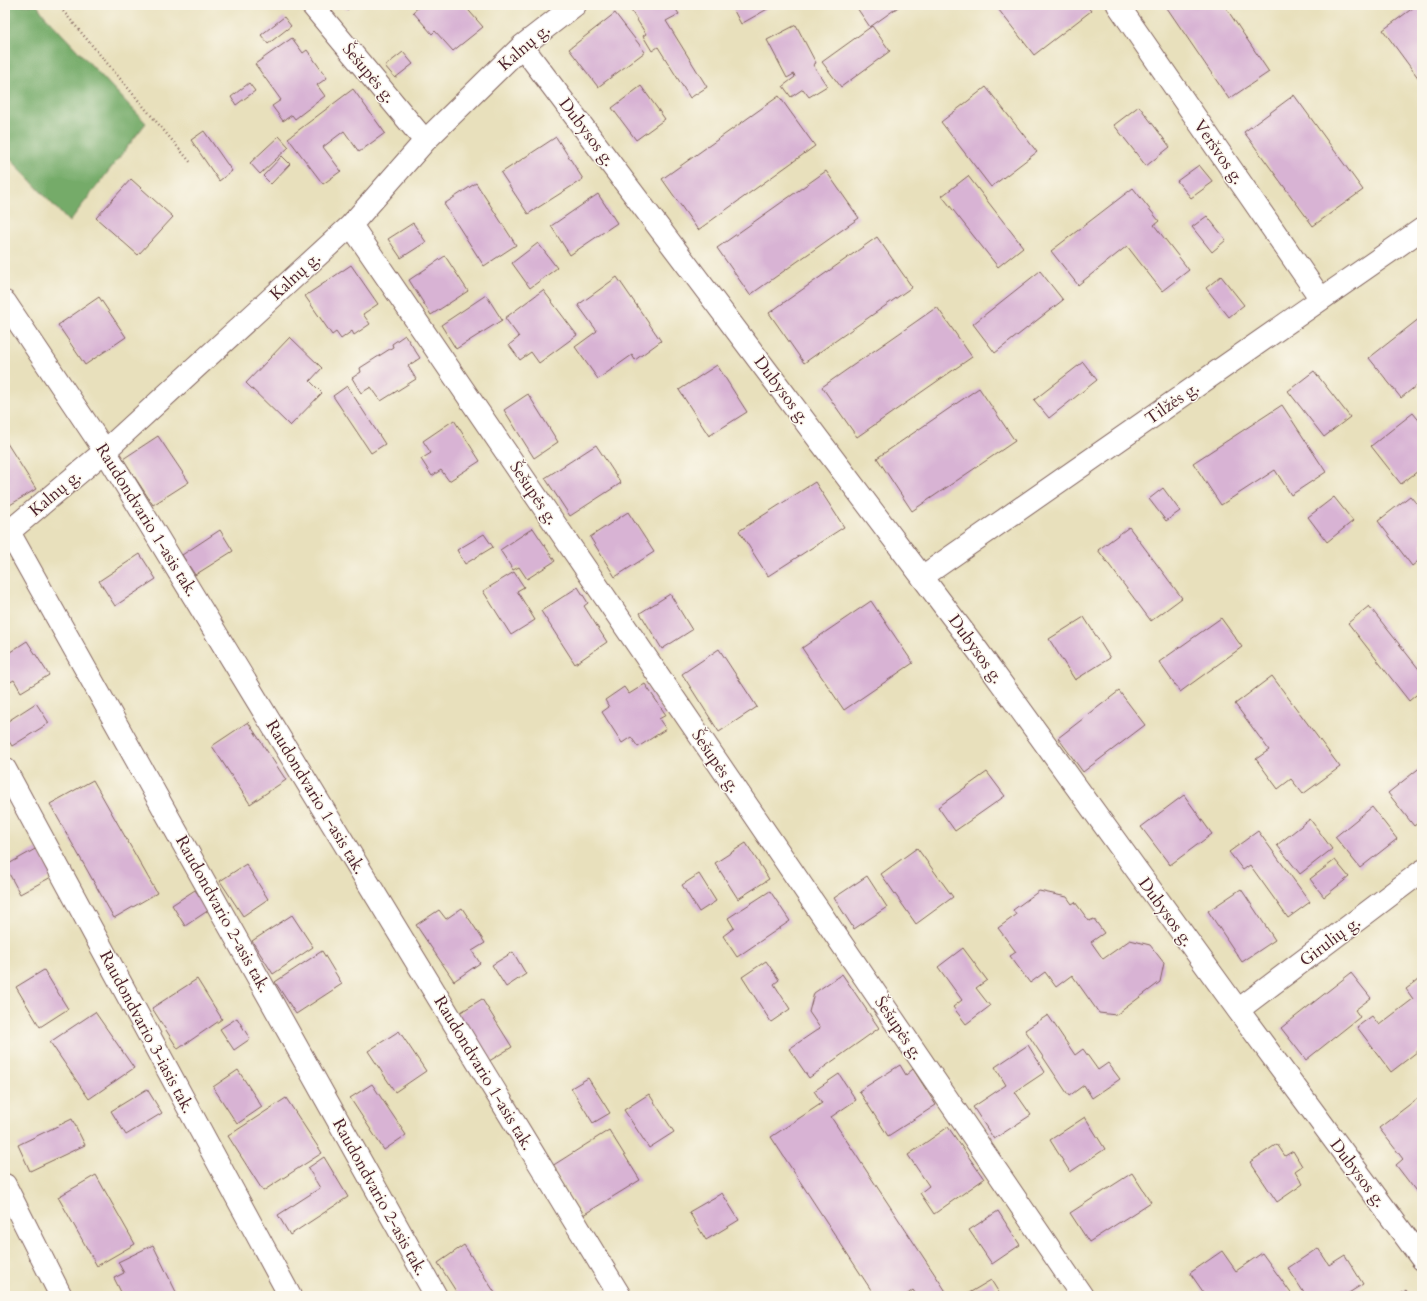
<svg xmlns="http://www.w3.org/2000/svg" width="1427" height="1301" viewBox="0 0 1427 1301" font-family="Cardo,serif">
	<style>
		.forest { fill: #74ab69; stroke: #5f654a }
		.building { fill: #d8b3d4 }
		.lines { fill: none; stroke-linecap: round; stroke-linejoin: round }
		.street-casing { stroke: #81635e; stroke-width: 24 }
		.path { stroke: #81635e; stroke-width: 2.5; stroke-dasharray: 1 3; stroke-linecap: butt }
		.street { stroke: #fff; stroke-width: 22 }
		.labels { text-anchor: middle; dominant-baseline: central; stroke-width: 3; stroke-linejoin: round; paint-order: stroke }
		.street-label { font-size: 17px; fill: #4a1f2b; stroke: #fbf7ec }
	</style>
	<rect width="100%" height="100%" fill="#fbf7ec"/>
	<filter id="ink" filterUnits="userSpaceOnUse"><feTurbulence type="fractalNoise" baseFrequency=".025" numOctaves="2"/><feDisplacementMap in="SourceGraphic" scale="8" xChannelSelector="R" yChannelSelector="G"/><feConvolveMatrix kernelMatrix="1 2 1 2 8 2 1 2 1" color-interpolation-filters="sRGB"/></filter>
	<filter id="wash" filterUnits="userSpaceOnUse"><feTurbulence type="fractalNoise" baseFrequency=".012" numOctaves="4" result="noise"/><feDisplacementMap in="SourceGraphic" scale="16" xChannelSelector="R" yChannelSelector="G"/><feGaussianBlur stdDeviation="0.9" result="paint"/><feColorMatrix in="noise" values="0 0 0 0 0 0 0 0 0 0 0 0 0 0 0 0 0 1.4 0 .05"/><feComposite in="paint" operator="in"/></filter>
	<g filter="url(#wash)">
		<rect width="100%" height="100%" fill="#e8e0bc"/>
		<path class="forest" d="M 5,5 L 37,5 L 44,15 L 146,123 L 69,222 L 5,153 Z"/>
		<g id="blocks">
			<path class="building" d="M 342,5 L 352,5 L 347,10 Z
				M 421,5 L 464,5 L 483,27 L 453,51 L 435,31 L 432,34 L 413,12 Z
				M 638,5 L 673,5 L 679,14 L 666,21 L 707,87 L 690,98 L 658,47 L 652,51 L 643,36 L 646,34 L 630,9 Z
				M 731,5 L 771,5 L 771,7 L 741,24 Z
				M 862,5 L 901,5 L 870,27 L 857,8 Z
				M 995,5 L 1086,5 L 1091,11 L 1034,55 Z
				M 1165,5 L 1224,5 L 1269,72 L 1229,99 Z
				M 1417,5 L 1422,5 L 1422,83 L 1383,30 Z
				M 615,13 L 645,52 L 598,87 L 569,49 Z
				M 284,17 L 291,26 L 268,44 L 261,35 Z
				M 796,25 L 816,63 L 813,65 L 827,86 L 809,97 L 803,89 L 791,97 L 783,86 L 795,77 L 794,74 L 787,78 L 767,40 Z
				M 872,26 L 890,51 L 841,87 L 822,62 Z
				M 292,38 L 303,53 L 307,50 L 327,78 L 317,85 L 325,96 L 295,119 L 292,115 L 283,121 L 272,106 L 281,100 L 255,64 Z
				M 403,52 L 413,64 L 395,78 L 385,66 Z
				M 249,83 L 255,91 L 236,105 L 231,97 Z
				M 641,86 L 665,119 L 636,140 L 612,108 Z
				M 986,87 L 1037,152 L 991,187 L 941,122 Z
				M 353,89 L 385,133 L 359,152 L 344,131 L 323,147 L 341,171 L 323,184 L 288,138 Z
				M 1294,95 L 1363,190 L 1313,226 L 1244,132 Z
				M 779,96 L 815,146 L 698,230 L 662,179 Z
				M 1139,106 L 1170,147 L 1146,166 L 1114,125 Z
				M 204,131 L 232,171 L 219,181 L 191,140 Z
				M 279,136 L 289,147 L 260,174 L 250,163 Z
				M 556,137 L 583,179 L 528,214 L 501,173 Z
				M 282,156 L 290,164 L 271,184 L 263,176 Z
				M 1199,165 L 1213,182 L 1191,198 L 1177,181 Z
				M 826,171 L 859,218 L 750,295 L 717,248 Z
				M 968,176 L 1023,247 L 998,267 L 942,196 Z
				M 131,179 L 173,217 L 138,255 L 96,218 Z
				M 476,183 L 516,245 L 484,266 L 444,204 Z
				M 1133,188 L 1159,221 L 1154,225 L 1189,270 L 1162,291 L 1127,246 L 1078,285 L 1051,251 Z
				M 598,194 L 617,223 L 570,255 L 551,226 Z
				M 1207,216 L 1226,240 L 1212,252 L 1192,227 Z
				M 413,223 L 426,242 L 401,258 L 388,239 Z
				M 877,237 L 912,287 L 804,363 L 769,313 Z
				M 538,243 L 557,268 L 530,288 L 512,263 Z
				M 445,256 L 468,291 L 431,315 L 409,280 Z
				M 351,265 L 378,304 L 363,314 L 370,324 L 354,335 L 352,331 L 341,339 L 336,332 L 332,335 L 305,296 Z
				M 1040,271 L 1063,300 L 995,353 L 973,324 Z
				M 1221,276 L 1244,305 L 1229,317 L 1206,288 Z
				M 617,277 L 661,341 L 635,360 L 632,355 L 598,379 L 575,347 L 597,331 L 578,305 Z
				M 543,290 L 577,335 L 539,363 L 531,352 L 520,360 L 509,345 L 519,337 L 505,318 Z
				M 486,295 L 502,320 L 456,349 L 441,325 Z
				M 99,297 L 126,337 L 85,365 L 58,325 Z
				M 937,307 L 972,357 L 857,437 L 822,387 Z
				M 1420,318 L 1422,321 L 1422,381 L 1401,398 L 1369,358 Z
				M 405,335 L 420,358 L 408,366 L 416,379 L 381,401 L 371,387 L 361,393 L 352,378 L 361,372 L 360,368 L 393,347 L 392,344 Z
				M 290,337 L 322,368 L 310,381 L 322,393 L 290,426 L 246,383 Z
				M 1083,362 L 1097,380 L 1049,418 L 1034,400 Z
				M 717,365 L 747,412 L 709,436 L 679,390 Z
				M 1314,371 L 1350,417 L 1324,437 L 1288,391 Z
				M 347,386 L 385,444 L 371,453 L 333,396 Z
				M 979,388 L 1015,441 L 912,511 L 877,458 Z
				M 528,394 L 558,442 L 534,458 L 504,410 Z
				M 1282,405 L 1326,472 L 1291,495 L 1275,470 L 1221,505 L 1193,463 Z
				M 1413,413 L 1422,424 L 1422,468 L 1401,484 L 1371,446 Z
				M 454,420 L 480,461 L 449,481 L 441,470 L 432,476 L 421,459 L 431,453 L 423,441 Z
				M 158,436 L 189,482 L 153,505 L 123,459 Z
				M 5,440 L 36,489 L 5,508 Z
				M 596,445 L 621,483 L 570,516 L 545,478 Z
				M 815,482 L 844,527 L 768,576 L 739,531 Z
				M 1163,488 L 1180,511 L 1166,521 L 1149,499 Z
				M 1410,496 L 1422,510 L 1422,558 L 1412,566 L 1378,521 Z
				M 1334,497 L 1353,521 L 1327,542 L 1308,517 Z
				M 628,512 L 654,552 L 615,577 L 590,537 Z
				M 1129,527 L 1182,598 L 1151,621 L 1098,550 Z
				M 533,528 L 555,561 L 527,579 L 519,567 L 513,570 L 500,550 Z
				M 220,530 L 233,551 L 195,575 L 182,555 Z
				M 484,534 L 493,547 L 465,564 L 457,550 Z
				M 140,554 L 156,579 L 115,606 L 99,581 Z
				M 514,572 L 524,587 L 517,591 L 535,620 L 511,635 L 483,591 Z
				M 578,587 L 588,603 L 584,606 L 607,642 L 575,664 L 541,611 Z
				M 670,594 L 692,630 L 662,649 L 640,613 Z
				M 871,601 L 913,663 L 844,710 L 802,648 Z
				M 1369,606 L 1422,673 L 1422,690 L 1409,701 L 1348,623 Z
				M 1084,617 L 1110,658 L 1075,680 L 1049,639 Z
				M 1221,618 L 1242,647 L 1180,692 L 1159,662 Z
				M 27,641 L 49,675 L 21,692 L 14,680 L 5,685 L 5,651 L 7,654 Z
				M 719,649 L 757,707 L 719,732 L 682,674 Z
				M 1272,676 L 1340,767 L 1303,794 L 1291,779 L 1278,789 L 1256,759 L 1269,750 L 1235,704 Z
				M 645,684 L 666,715 L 659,719 L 666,729 L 638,747 L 631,737 L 622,743 L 602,712 L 609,707 L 605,700 L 624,687 L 629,694 Z
				M 1119,691 L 1145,725 L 1083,772 L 1058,738 Z
				M 36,703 L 49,723 L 12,746 L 5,735 L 5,723 Z
				M 248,722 L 286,780 L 250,804 L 212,746 Z
				M 1422,766 L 1422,820 L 1414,826 L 1388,793 Z
				M 987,772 L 1005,796 L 955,831 L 938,807 Z
				M 93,780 L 157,893 L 114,918 L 50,804 Z
				M 1184,795 L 1212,834 L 1170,865 L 1141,827 Z
				M 1372,807 L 1397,839 L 1360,868 L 1335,837 Z
				M 1310,819 L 1332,849 L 1300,874 L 1277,845 Z
				M 1258,831 L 1310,902 L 1288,918 L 1250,865 L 1243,870 L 1229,852 Z
				M 746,843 L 769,879 L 738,899 L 715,863 Z
				M 37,848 L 53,876 L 20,894 L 5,866 Z
				M 917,848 L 953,897 L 916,924 L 881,874 Z
				M 1335,860 L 1349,877 L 1324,897 L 1310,879 Z
				M 246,864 L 268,899 L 243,916 L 220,881 Z
				M 699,874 L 716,901 L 699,912 L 682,885 Z
				M 867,876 L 887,907 L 854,929 L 834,898 Z
				M 1241,889 L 1275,940 L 1242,962 L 1208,911 Z
				M 195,890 L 209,910 L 185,926 L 172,905 Z
				M 770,891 L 790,921 L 737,957 L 723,936 L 734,928 L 728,918 Z
				M 1039,891 L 1067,897 L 1072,904 L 1075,902 L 1089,921 L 1094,919 L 1104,933 L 1091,942 L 1103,959 L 1130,940 L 1150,945 L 1164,963 L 1160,982 L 1116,1015 L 1099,1013 L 1072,975 L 1056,987 L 1045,972 L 1030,983 L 1010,956 L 1016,952 L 998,928 L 1016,915 L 1013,910 Z
				M 462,908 L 485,943 L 472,951 L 480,963 L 454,981 L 416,925 L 439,910 L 446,919 Z
				M 292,915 L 313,947 L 273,974 L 252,941 Z
				M 963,948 L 987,980 L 976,988 L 990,1006 L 966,1024 L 953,1007 L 962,1000 L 938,967 Z
				M 322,951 L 342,984 L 296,1014 L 275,982 Z
				M 513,952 L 526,974 L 506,987 L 492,965 Z
				M 766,961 L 779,980 L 774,984 L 790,1009 L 771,1022 L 742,977 Z
				M 44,970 L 68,1009 L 40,1027 L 16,987 Z
				M 1351,973 L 1371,998 L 1355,1010 L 1360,1017 L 1306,1060 L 1281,1028 Z
				M 842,974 L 879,1028 L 809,1078 L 789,1049 L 820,1028 L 809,1012 L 814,993 Z
				M 1422,977 L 1422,1048 L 1391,1072 L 1357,1027 L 1372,1016 L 1379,1025 L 1413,999 L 1406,989 Z
				M 197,979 L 222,1019 L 178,1049 L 152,1008 Z
				M 482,999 L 512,1047 L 486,1063 L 456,1015 Z
				M 95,1012 L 134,1068 L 89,1099 L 50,1042 Z
				M 1048,1015 L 1075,1055 L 1083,1049 L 1098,1070 L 1108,1063 L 1120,1079 L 1092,1098 L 1084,1085 L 1069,1096 L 1025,1030 Z
				M 237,1018 L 250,1039 L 234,1050 L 220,1029 Z
				M 399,1031 L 426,1071 L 395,1092 L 368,1051 Z
				M 1028,1045 L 1045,1072 L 1015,1092 L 1031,1115 L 994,1139 L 973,1107 L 1006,1085 L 995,1067 Z
				M 900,1065 L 906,1075 L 913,1069 L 936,1105 L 888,1136 L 859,1091 Z
				M 238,1070 L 262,1107 L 237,1124 L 213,1087 Z
				M 839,1074 L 856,1100 L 831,1117 L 949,1296 L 917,1296 L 913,1290 L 905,1296 L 875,1296 L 771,1137 L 822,1103 L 814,1091 Z
				M 588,1078 L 610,1113 L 593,1123 L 571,1088 Z
				M 372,1084 L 406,1135 L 384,1150 L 350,1098 Z
				M 147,1089 L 162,1113 L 126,1135 L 111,1111 Z
				M 649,1094 L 674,1132 L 649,1148 L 624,1110 Z
				M 1422,1095 L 1422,1199 L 1396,1165 L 1403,1159 L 1379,1128 Z
				M 286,1098 L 322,1153 L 263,1191 L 228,1136 Z
				M 1085,1117 L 1105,1149 L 1070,1172 L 1050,1140 Z
				M 72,1119 L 85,1145 L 30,1171 L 18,1145 Z
				M 948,1127 L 984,1179 L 934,1214 L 920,1193 L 929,1186 L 908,1155 Z
				M 609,1130 L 640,1180 L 583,1215 L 552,1166 Z
				M 1277,1144 L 1285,1156 L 1293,1151 L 1302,1166 L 1295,1171 L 1303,1184 L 1277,1202 L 1250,1162 Z
				M 324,1157 L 348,1197 L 290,1235 L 278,1215 L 320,1188 L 308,1168 Z
				M 1132,1173 L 1151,1202 L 1089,1242 L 1070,1213 Z
				M 96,1175 L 135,1244 L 97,1266 L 58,1197 Z
				M 722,1193 L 739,1220 L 706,1240 L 689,1212 Z
				M 998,1211 L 1020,1245 L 992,1264 L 969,1230 Z
				M 153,1245 L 178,1296 L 123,1296 L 114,1278 L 124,1273 L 118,1262 Z
				M 464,1245 L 497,1296 L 459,1296 L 438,1263 Z
				M 1318,1248 L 1329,1265 L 1345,1255 L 1363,1284 L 1344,1296 L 1306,1296 L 1288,1268 Z
				M 1222,1251 L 1236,1271 L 1262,1253 L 1293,1296 L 1206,1296 L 1190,1273 Z
				M 991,1280 L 1001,1296 L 964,1296 Z
				M 1406,1290 L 1410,1296 L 1398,1296 Z"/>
		</g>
	</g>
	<g filter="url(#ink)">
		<use href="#blocks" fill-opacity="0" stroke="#81635e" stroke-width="1"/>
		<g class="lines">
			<defs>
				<path id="street" d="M 312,5 L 425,141
					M 1118,5 L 1321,299
					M 522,46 L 978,651 L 1238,1010 L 1422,1259
					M 351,225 L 1082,1296
					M 5,302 L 105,451 L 620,1296
					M 9,532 L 436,1296
					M 5,535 L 105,451 L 351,225 L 425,141 L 522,46 L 575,5
					M 922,577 L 1422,229
					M 5,769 L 290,1296
					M 1238,1010 L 1422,871
					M 5,1185 L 61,1296"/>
			</defs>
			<use href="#street" class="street-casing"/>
			<path class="path" d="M 58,5 L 192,164"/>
			<use href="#street" class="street"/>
		</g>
	</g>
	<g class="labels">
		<g class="street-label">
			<text transform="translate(524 47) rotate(-41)">Kalnų g.</text>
			<text transform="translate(369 73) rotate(50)">Šešupės g.</text>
			<text transform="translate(587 132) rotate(53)">Dubysos g.</text>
			<text transform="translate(1219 152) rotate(55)">Veršvos g.</text>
			<text transform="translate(295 276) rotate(-43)">Kalnų g.</text>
			<text transform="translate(782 390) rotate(53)">Dubysos g.</text>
			<text transform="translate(1172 403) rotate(-35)">Tilžės g.</text>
			<text transform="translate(55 493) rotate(-40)">Kalnų g.</text>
			<text transform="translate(534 493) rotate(56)">Šešupės g.</text>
			<text transform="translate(147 520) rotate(58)">Raudondvario 1-asis tak.</text>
			<text transform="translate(976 649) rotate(54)">Dubysos g.</text>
			<text transform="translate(716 761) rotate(56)">Šešupės g.</text>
			<text transform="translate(316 797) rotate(59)">Raudondvario 1-asis tak.</text>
			<text transform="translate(1166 912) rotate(54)">Dubysos g.</text>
			<text transform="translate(223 914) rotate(61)">Raudondvario 2-asis tak.</text>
			<text transform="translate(1330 941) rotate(-37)">Girulių g.</text>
			<text transform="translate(899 1028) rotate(56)">Šešupės g.</text>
			<text transform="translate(147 1032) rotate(62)">Raudondvario 3-iasis tak.</text>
			<text transform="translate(484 1073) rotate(59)">Raudondvario 1-asis tak.</text>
			<text transform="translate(1358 1173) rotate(53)">Dubysos g.</text>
			<text transform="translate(380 1197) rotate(61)">Raudondvario 2-asis tak.</text>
		</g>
	</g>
	<rect width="1427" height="1301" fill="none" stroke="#fbf7ec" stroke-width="20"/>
</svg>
